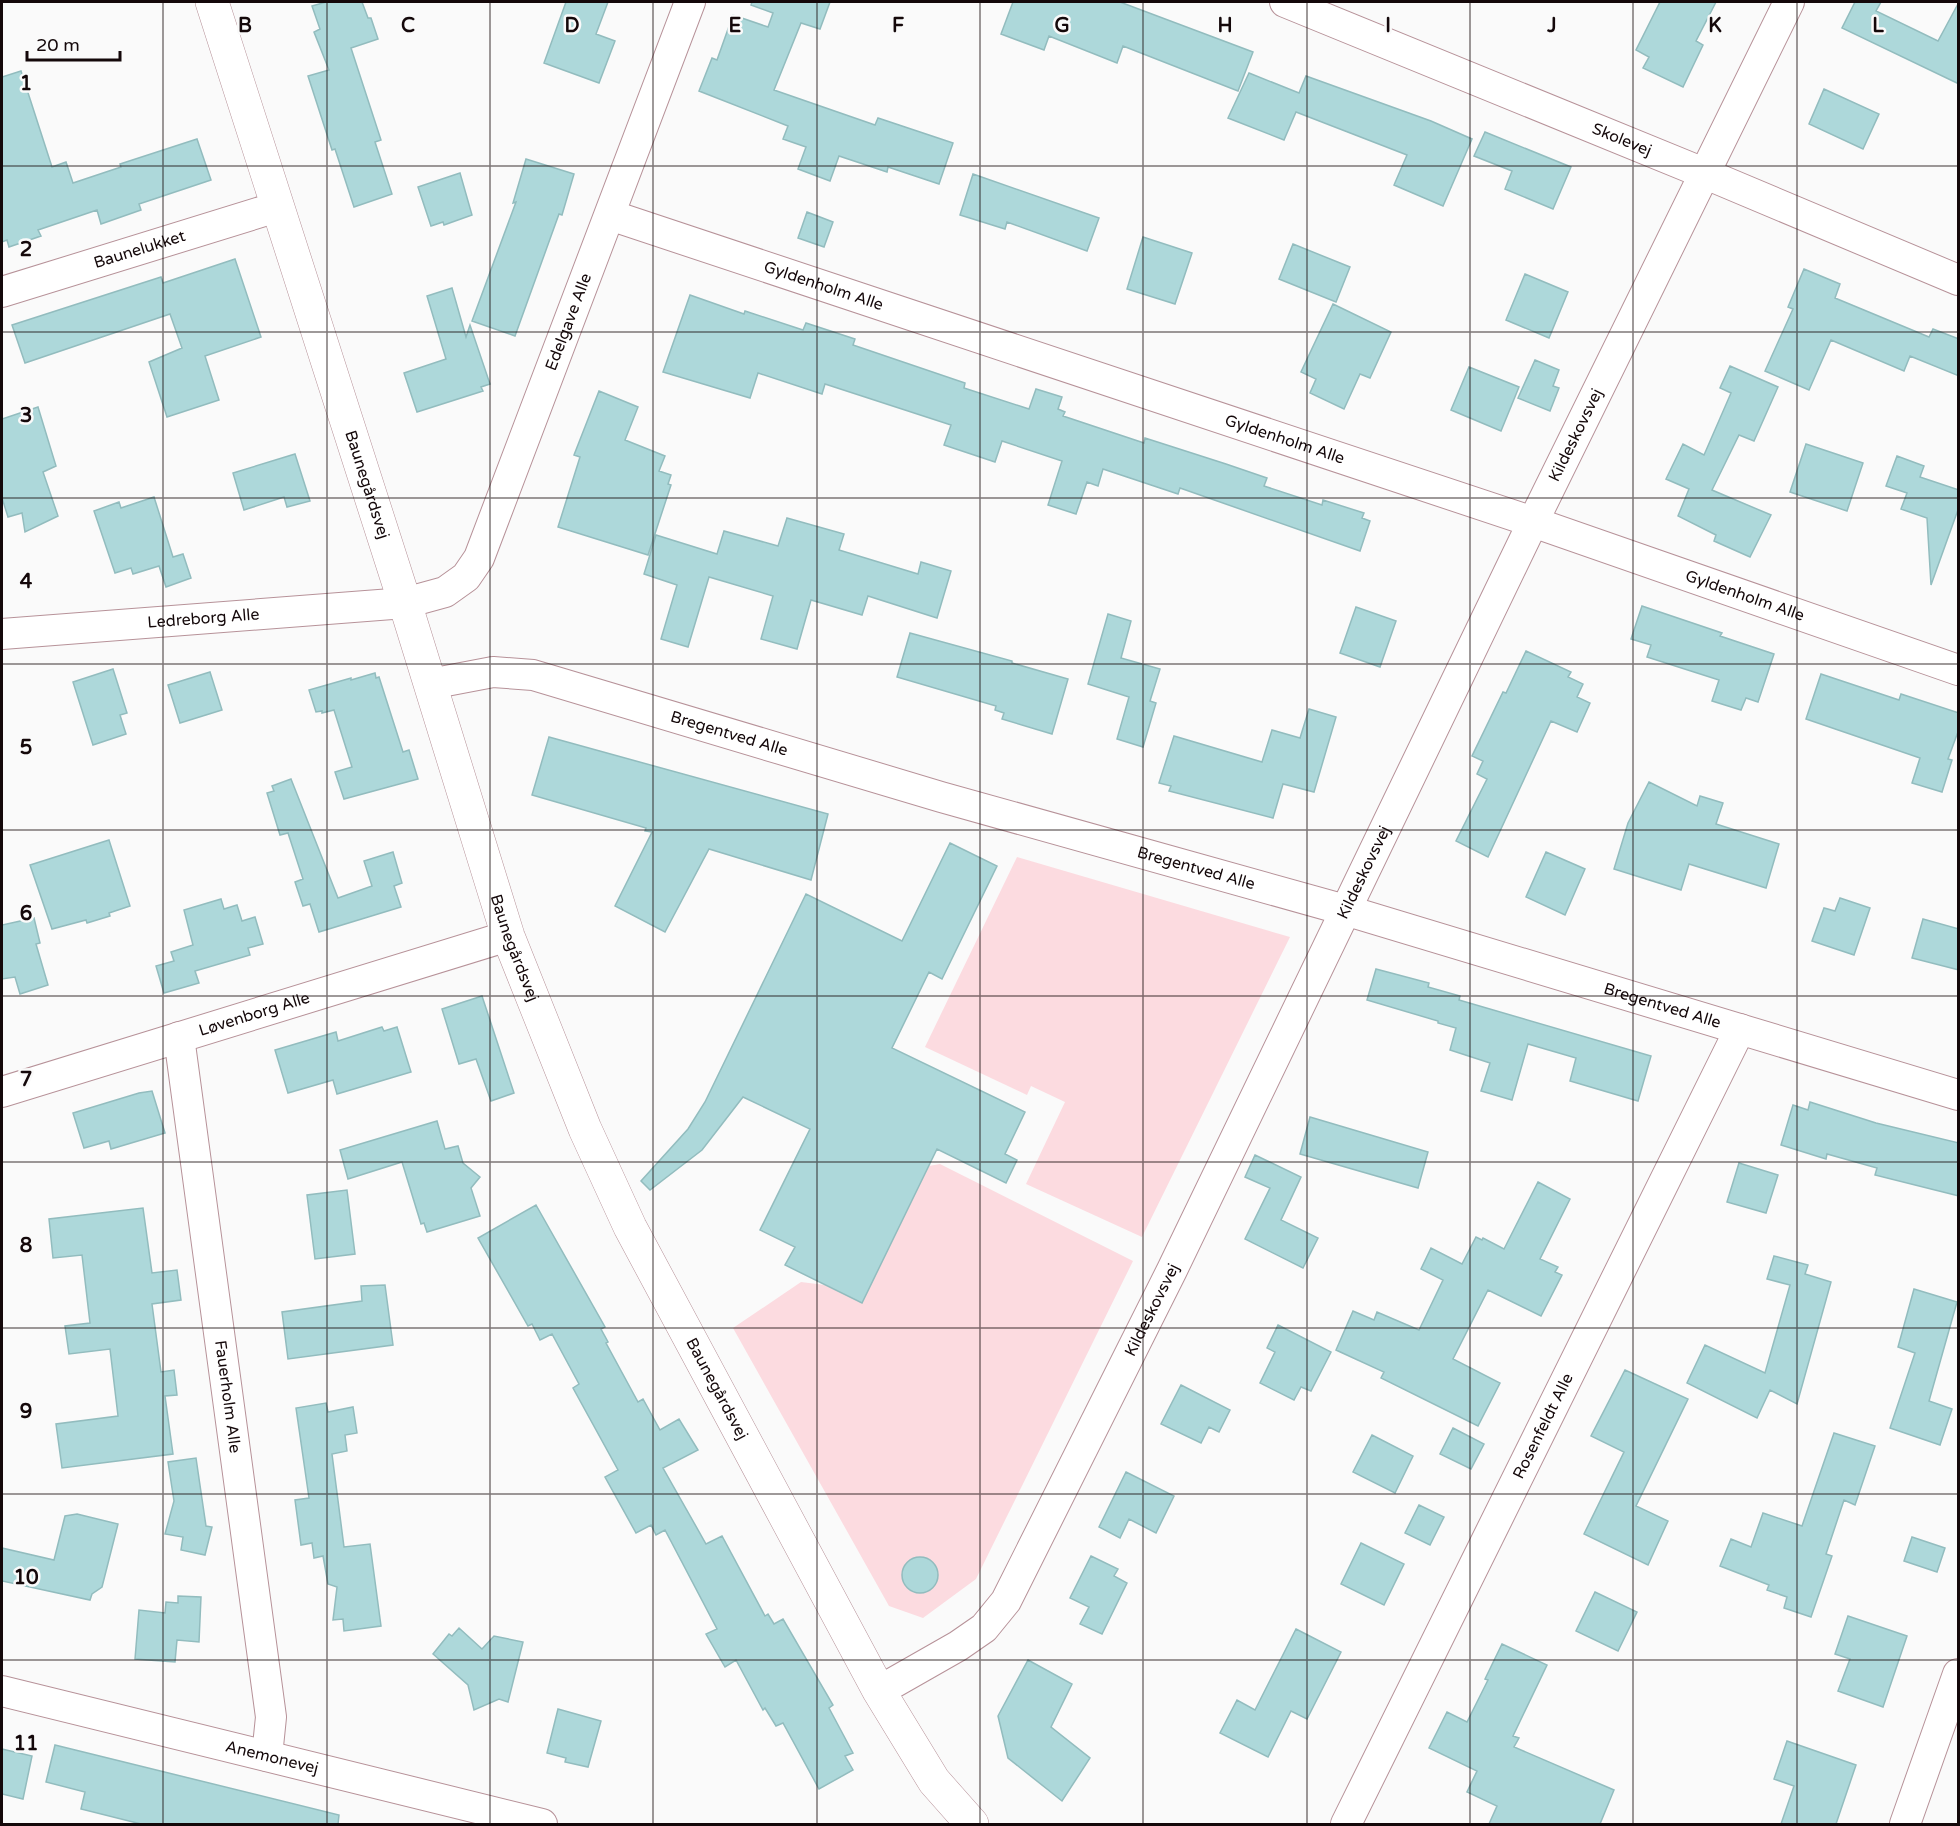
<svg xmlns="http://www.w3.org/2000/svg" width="1960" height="1826" viewBox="0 0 1960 1826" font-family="'Varela Round',sans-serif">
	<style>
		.green { fill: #fcdbe0 }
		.building { fill: #add8da; stroke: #92bcbe; stroke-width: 1.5 }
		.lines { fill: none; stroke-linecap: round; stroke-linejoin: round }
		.street-casing { stroke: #b79299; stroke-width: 32 }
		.secondary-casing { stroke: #b79299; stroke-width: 34 }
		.street { stroke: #fff; stroke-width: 30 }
		.secondary { stroke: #fff; stroke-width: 33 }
		.grid { fill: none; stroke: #14080a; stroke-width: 1.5; stroke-opacity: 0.55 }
		.labels { text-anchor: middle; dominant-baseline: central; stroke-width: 5; stroke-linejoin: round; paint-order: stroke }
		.street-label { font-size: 16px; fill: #14080a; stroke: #fafafa }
		.grid-label { font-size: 20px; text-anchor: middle; font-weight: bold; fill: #14080a; stroke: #fafafa; stroke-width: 5; stroke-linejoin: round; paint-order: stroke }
	</style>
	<rect width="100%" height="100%" fill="#fafafa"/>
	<path class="green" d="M 1017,857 L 1290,937 L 1142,1237 L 1026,1184 L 1065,1102 L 1031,1086 L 1027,1095 L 925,1047 Z
		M 940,1164 L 1133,1261 L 976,1579 L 923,1618 L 889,1606 L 733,1328 L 801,1282 L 825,1285 L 862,1303 L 929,1166 Z"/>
	<path class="building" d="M 326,2 L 362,2 L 368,18 L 371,18 L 378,39 L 351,48 L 381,140 L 375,142 L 392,194 L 354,207 L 335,149 L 332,150 L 308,76 L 329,70 L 314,32 L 320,29 L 312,6 Z
		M 566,2 L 608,2 L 596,34 L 615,41 L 599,83 L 544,63 Z
		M 752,2 L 830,2 L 820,29 L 801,23 L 774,90 L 875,125 L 878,118 L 953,143 L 939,184 L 888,167 L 887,172 L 839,156 L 830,181 L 798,169 L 806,147 L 783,139 L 788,126 L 699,91 L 712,58 L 717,60 L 733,15 L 768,27 L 773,13 L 751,5 Z
		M 1013,2 L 1120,2 L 1253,52 L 1238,91 L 1123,46 L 1117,63 L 1049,36 L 1044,50 L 1001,34 Z
		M 1660,2 L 1716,2 L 1696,41 L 1703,45 L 1683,87 L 1643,68 L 1649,57 L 1636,50 Z
		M 1855,2 L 1881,2 L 1876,11 L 1938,41 L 1959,2 L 1959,84 L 1842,28 Z
		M 21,71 L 52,167 L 66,162 L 73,183 L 121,167 L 120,164 L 197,139 L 211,180 L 139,204 L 141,210 L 101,224 L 97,210 L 38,230 L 41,236 L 9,247 L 7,240 L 2,242 L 2,77 Z
		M 1249,73 L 1299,93 L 1306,76 L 1431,121 L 1472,139 L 1443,206 L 1394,185 L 1407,155 L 1296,112 L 1284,140 L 1228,118 Z
		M 1824,89 L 1879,114 L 1863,149 L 1809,124 Z
		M 1485,132 L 1571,167 L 1553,209 L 1505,189 L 1512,171 L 1474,156 Z
		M 526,159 L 574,174 L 562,215 L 559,214 L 515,336 L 472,321 L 516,202 L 513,203 Z
		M 460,173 L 472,215 L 444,225 L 443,222 L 431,226 L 418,187 Z
		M 973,174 L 1099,218 L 1087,251 L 1007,222 L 1005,229 L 960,215 Z
		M 807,212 L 833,222 L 824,247 L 798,238 Z
		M 1143,237 L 1192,253 L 1175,304 L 1127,289 Z
		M 1293,244 L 1350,267 L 1336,302 L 1279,279 Z
		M 235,259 L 261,337 L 205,356 L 219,400 L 167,417 L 149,362 L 182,348 L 170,314 L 25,363 L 12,325 L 161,277 L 163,283 Z
		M 1804,269 L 1840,284 L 1835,298 L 1929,337 L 1933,329 L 1959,339 L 1959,376 L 1910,356 L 1904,371 L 1831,340 L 1809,390 L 1765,371 L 1793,309 L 1788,307 Z
		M 1525,274 L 1568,292 L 1549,338 L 1506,320 Z
		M 452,288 L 466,337 L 470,325 L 490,384 L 481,387 L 483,391 L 417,412 L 404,373 L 446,359 L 427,296 Z
		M 690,295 L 744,314 L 745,311 L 803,330 L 806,323 L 855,339 L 853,345 L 965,383 L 964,388 L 1029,409 L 1036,389 L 1062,397 L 1058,409 L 1065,412 L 1063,416 L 1144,443 L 1145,438 L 1226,464 L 1267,478 L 1264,486 L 1322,505 L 1323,500 L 1364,513 L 1362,518 L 1370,521 L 1360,551 L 1180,488 L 1178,494 L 1103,469 L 1098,486 L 1087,482 L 1076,514 L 1048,505 L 1062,461 L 1002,441 L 995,462 L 944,445 L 951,425 L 825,384 L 822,394 L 758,373 L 750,398 L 663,372 Z
		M 1333,304 L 1391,332 L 1370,378 L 1360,374 L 1344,409 L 1310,393 L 1316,379 L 1301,372 Z
		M 1535,360 L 1559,370 L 1553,386 L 1559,388 L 1550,411 L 1518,398 Z
		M 1730,366 L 1778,387 L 1754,441 L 1739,435 L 1712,490 L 1771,515 L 1750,557 L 1714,541 L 1716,535 L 1678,516 L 1689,489 L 1666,479 L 1683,444 L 1704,455 L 1731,393 L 1720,388 Z
		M 1469,367 L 1519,387 L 1501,431 L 1451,410 Z
		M 599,391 L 638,407 L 625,440 L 665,456 L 659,471 L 671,475 L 668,484 L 671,485 L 648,555 L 558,527 L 580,457 L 574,455 Z
		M 38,407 L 56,466 L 43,472 L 58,516 L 25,532 L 22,513 L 8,517 L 2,498 L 2,419 Z
		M 1806,444 L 1863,463 L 1847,511 L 1790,492 Z
		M 295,454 L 310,501 L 287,507 L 284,497 L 244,510 L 233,473 Z
		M 1897,456 L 1924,466 L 1920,477 L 1959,490 L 1959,507 L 1931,585 L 1927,518 L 1901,509 L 1907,493 L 1886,486 Z
		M 154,497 L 173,557 L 183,554 L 191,578 L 166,587 L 159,566 L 133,574 L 131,568 L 115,573 L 94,511 L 119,502 L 121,508 Z
		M 787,518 L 844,534 L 839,550 L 918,574 L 921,562 L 951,571 L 937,618 L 868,596 L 862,615 L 811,600 L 797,649 L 761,639 L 773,596 L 709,577 L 688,647 L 661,639 L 677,585 L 644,574 L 656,535 L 717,554 L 724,531 L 778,546 Z
		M 1642,606 L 1722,633 L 1720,636 L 1774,654 L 1758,702 L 1746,698 L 1741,710 L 1712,701 L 1719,680 L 1647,657 L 1651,645 L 1631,639 Z
		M 1356,607 L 1396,621 L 1380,667 L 1340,653 Z
		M 1108,614 L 1131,621 L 1121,658 L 1160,669 L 1150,701 L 1156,703 L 1143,747 L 1117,739 L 1129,697 L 1088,684 Z
		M 910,633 L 1012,661 L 1012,663 L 1068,679 L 1052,734 L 1002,719 L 1004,713 L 995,710 L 996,706 L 897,677 Z
		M 1526,651 L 1571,672 L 1568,677 L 1583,684 L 1577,697 L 1590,703 L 1577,732 L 1551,721 L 1488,857 L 1456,841 L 1487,779 L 1477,774 L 1483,761 L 1472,756 L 1503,692 L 1506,693 Z
		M 113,669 L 127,713 L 120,715 L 126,734 L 93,745 L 73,682 Z
		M 210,672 L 222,710 L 180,723 L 168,685 Z
		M 375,673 L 376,678 L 379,677 L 403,752 L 409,750 L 418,779 L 344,799 L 335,772 L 352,767 L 334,710 L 322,713 L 322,711 L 316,712 L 309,690 L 351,678 L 351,680 Z
		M 1821,674 L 1899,700 L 1901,694 L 1959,713 L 1959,729 L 1948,759 L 1952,760 L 1942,792 L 1912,783 L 1920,758 L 1806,719 Z
		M 1309,709 L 1336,717 L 1314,792 L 1283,784 L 1273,818 L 1169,791 L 1171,786 L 1159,783 L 1174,736 L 1262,762 L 1272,730 L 1300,738 Z
		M 549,737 L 828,814 L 811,880 L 709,849 L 665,932 L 615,906 L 652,832 L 645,831 L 646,828 L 532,795 Z
		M 291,779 L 338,898 L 372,886 L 364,861 L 393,852 L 402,883 L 394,886 L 401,907 L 319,932 L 310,904 L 303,906 L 295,882 L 303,879 L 288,833 L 280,835 L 267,793 L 274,791 L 272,786 Z
		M 1649,782 L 1697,806 L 1700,796 L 1723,803 L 1716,824 L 1779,844 L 1766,888 L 1689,864 L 1681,890 L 1614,869 L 1628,823 Z
		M 109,840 L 130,906 L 109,913 L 110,916 L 87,923 L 86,920 L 52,929 L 30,865 Z
		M 950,843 L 997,866 L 942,979 L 929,972 L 892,1048 L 1025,1112 L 1005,1154 L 1017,1160 L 1006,1183 L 937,1149 L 862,1303 L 785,1265 L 795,1247 L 760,1230 L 810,1129 L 743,1097 L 702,1150 L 650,1190 L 641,1181 L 688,1129 L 705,1102 L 806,894 L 902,941 Z
		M 1546,852 L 1585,869 L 1565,915 L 1526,897 Z
		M 1840,898 L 1870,908 L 1854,955 L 1812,941 L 1824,908 L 1835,911 Z
		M 221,899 L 224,909 L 237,905 L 242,921 L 255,917 L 263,944 L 248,948 L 250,955 L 195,971 L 199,983 L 164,993 L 156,966 L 174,961 L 171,952 L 193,945 L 184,910 Z
		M 34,918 L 40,943 L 36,944 L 48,985 L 20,994 L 15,977 L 2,979 L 2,925 Z
		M 1923,919 L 1959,929 L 1959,970 L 1912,958 Z
		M 1376,969 L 1429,983 L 1428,987 L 1460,996 L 1459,1000 L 1651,1056 L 1638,1101 L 1570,1081 L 1576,1058 L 1528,1044 L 1512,1100 L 1481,1091 L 1490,1063 L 1450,1050 L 1456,1028 L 1438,1023 L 1438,1021 L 1367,1000 Z
		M 482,996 L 514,1093 L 491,1101 L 476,1059 L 459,1064 L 442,1009 Z
		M 382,1027 L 384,1031 L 397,1027 L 411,1072 L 337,1094 L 333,1080 L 288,1093 L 275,1050 L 336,1032 L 338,1041 Z
		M 152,1091 L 165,1133 L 111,1149 L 109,1141 L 84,1148 L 73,1113 L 139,1093 Z
		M 1810,1102 L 1876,1123 L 1959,1143 L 1959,1196 L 1875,1175 L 1877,1168 L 1827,1154 L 1826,1159 L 1781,1145 L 1793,1105 L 1808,1110 Z
		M 1310,1117 L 1428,1152 L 1418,1188 L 1300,1154 Z
		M 437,1121 L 445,1149 L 458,1146 L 463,1163 L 480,1177 L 471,1188 L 480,1216 L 427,1232 L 424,1223 L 421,1224 L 402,1162 L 348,1179 L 340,1150 Z
		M 1255,1155 L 1301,1177 L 1281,1220 L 1318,1238 L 1303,1268 L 1245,1239 L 1270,1188 L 1245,1177 Z
		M 1739,1163 L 1778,1175 L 1766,1213 L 1727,1202 Z
		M 1538,1182 L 1570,1199 L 1540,1259 L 1558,1267 L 1555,1272 L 1562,1275 L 1541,1316 L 1488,1290 L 1453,1359 L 1500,1383 L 1478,1426 L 1381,1378 L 1384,1372 L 1336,1350 L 1353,1311 L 1374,1320 L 1377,1312 L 1419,1330 L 1443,1280 L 1421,1269 L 1431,1248 L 1462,1264 L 1476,1237 L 1482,1240 L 1483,1238 L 1504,1249 Z
		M 347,1190 L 355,1254 L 315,1259 L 307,1195 Z
		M 536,1205 L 605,1327 L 601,1329 L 608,1342 L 606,1343 L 638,1402 L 643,1399 L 660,1430 L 679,1419 L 698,1450 L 663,1468 L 706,1544 L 722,1536 L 765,1616 L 768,1614 L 774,1624 L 783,1619 L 833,1705 L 829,1708 L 853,1753 L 845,1756 L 853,1770 L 819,1789 L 783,1723 L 776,1726 L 765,1708 L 763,1710 L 736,1660 L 725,1667 L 706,1634 L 717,1629 L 665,1530 L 656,1535 L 651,1525 L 636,1533 L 605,1477 L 618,1470 L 573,1388 L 579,1384 L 552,1334 L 540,1340 L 532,1324 L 528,1326 L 478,1238 Z
		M 143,1208 L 152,1273 L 177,1270 L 181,1300 L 152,1304 L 161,1372 L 174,1370 L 177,1395 L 165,1396 L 173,1454 L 62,1468 L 56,1424 L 118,1416 L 110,1349 L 69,1354 L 65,1326 L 90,1323 L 82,1255 L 53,1258 L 49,1219 Z
		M 1774,1256 L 1808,1265 L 1805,1274 L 1831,1282 L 1797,1404 L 1770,1390 L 1757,1418 L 1687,1383 L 1705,1345 L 1765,1373 L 1790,1285 L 1767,1279 Z
		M 385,1285 L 393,1345 L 288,1359 L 282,1312 L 362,1301 L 361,1286 Z
		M 1914,1289 L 1957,1302 L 1929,1401 L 1952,1409 L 1940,1445 L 1890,1428 L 1915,1353 L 1898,1347 Z
		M 1278,1325 L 1331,1352 L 1311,1391 L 1301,1387 L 1294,1400 L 1260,1383 L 1275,1352 L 1267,1348 Z
		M 1625,1370 L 1688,1399 L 1636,1506 L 1668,1521 L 1648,1565 L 1584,1534 L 1624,1452 L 1591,1436 Z
		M 1181,1385 L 1230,1410 L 1219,1432 L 1209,1427 L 1201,1443 L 1161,1424 Z
		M 326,1403 L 328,1412 L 353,1407 L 357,1433 L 345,1435 L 347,1451 L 332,1454 L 344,1547 L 370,1544 L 381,1626 L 344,1631 L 343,1619 L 333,1620 L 337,1587 L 328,1584 L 323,1556 L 314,1558 L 312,1543 L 301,1545 L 295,1500 L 309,1498 L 296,1408 Z
		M 1453,1428 L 1484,1444 L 1471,1469 L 1440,1454 Z
		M 1834,1433 L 1875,1446 L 1855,1505 L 1844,1500 L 1826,1554 L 1832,1556 L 1811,1617 L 1784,1608 L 1787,1597 L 1767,1590 L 1769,1585 L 1720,1566 L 1731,1539 L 1751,1547 L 1763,1513 L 1802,1526 Z
		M 1372,1435 L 1413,1456 L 1395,1493 L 1353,1472 Z
		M 196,1458 L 206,1526 L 212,1527 L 205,1555 L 181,1550 L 183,1537 L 165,1534 L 174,1501 L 168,1462 Z
		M 1126,1472 L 1174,1496 L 1156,1533 L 1129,1519 L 1120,1538 L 1099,1527 Z
		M 1419,1505 L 1444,1517 L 1430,1545 L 1405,1533 Z
		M 77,1514 L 118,1524 L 102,1587 L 92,1594 L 90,1600 L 2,1581 L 2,1548 L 54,1560 L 65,1516 Z
		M 1912,1537 L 1945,1548 L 1937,1572 L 1904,1561 Z
		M 1361,1543 L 1404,1564 L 1384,1605 L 1341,1584 Z
		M 1091,1556 L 1118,1569 L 1114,1576 L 1127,1583 L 1102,1634 L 1080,1624 L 1089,1607 L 1070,1598 Z
		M902 1575a18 18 0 1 1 36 0a18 18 0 1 1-36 0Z
		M 1595,1592 L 1637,1612 L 1618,1651 L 1576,1631 Z
		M 178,1596 L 201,1597 L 199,1642 L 177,1640 L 175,1662 L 135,1659 L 139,1610 L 165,1613 L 166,1602 L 178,1603 Z
		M 1848,1616 L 1907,1636 L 1883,1707 L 1838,1691 L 1850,1659 L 1835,1654 Z
		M 459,1628 L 482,1649 L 494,1636 L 523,1642 L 508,1702 L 499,1699 L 474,1710 L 468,1685 L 433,1654 L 449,1634 L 452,1636 Z
		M 1296,1629 L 1341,1652 L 1307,1719 L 1291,1711 L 1268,1757 L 1220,1733 L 1237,1700 L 1255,1710 Z
		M 1502,1644 L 1547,1665 L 1513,1736 L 1519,1738 L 1514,1747 L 1614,1790 L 1600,1824 L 1489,1824 L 1497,1806 L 1467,1792 L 1477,1771 L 1429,1748 L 1447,1712 L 1467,1722 L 1488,1680 L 1485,1679 Z
		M 1028,1660 L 1072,1684 L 1051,1727 L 1090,1758 L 1062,1801 L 1008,1758 L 998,1716 Z
		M 558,1709 L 601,1721 L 588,1767 L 565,1762 L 566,1758 L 547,1753 Z
		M 1787,1741 L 1856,1765 L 1836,1824 L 1781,1824 L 1794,1786 L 1774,1779 Z
		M 55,1745 L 339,1815 L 338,1824 L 141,1824 L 81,1809 L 85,1792 L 46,1782 Z
		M 2,1749 L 32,1756 L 23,1799 L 2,1794 Z"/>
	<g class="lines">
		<defs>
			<g id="street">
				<path id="s1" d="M 1285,2 L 1706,174 L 1958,280"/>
				<path id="s2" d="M 610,215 L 1533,522 L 1958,670"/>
				<path id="s3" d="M 2,292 L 277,207"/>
				<path id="s4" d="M 2,634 L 405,603 L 445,592 L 466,577 L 479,558 L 690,2"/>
				<path id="s5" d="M 430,684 L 493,672 L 533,675 L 941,797 L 1345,910 L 1958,1095"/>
				<path id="s6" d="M 179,1037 L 271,1717 L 267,1756"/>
				<path id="s7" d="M 2,1092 L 508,936"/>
				<path id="s8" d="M 2,1691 L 542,1824"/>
				<path id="s9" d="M 879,1691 L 958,1646 L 984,1628 L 1006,1601 L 1172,1270 L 1533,522 L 1789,2"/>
				<path id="s10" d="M 1346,1824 L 1740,1029"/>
				<path d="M 1905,1824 L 1958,1674"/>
			</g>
			<g id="secondary">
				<path id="s11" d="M 212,2 L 405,603 L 508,936 L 585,1129 L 630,1227 L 879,1691 L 934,1781 L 972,1824"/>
			</g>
		</defs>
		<use href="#street" class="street-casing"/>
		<use href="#secondary" class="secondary-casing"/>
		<use href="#street" class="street"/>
		<use href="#secondary" class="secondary"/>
	</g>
	<path class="grid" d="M 163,2 L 163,1824M 327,2 L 327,1824M 490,2 L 490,1824M 653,2 L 653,1824M 817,2 L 817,1824M 980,2 L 980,1824M 1143,2 L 1143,1824M 1307,2 L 1307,1824M 1470,2 L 1470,1824M 1633,2 L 1633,1824M 1797,2 L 1797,1824M 2,166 L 1958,166M 2,332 L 1958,332M 2,498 L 1958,498M 2,664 L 1958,664M 2,830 L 1958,830M 2,996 L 1958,996M 2,1162 L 1958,1162M 2,1328 L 1958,1328M 2,1494 L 1958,1494M 2,1660 L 1958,1660"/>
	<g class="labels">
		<g class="street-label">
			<text stroke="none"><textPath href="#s1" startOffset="364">Skolevej</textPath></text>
			<text stroke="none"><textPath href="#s3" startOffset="144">Baunelukket</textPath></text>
			<text stroke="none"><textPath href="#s2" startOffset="225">Gyldenholm Alle</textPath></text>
			<text stroke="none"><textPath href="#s4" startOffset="747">Edelgave Alle</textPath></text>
			<text stroke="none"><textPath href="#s9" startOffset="1455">Kildeskovsvej</textPath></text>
			<text stroke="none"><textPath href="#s2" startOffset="711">Gyldenholm Alle</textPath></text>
			<text stroke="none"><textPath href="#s11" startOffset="507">Baunegårdsvej</textPath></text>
			<text stroke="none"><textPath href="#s2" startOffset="1197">Gyldenholm Alle</textPath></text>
			<text stroke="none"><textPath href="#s4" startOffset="202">Ledreborg Alle</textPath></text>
			<text stroke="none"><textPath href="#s5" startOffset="309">Bregentved Alle</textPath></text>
			<text stroke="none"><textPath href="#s5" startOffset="795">Bregentved Alle</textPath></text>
			<text stroke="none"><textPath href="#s9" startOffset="969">Kildeskovsvej</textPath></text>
			<text stroke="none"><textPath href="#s11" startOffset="993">Baunegårdsvej</textPath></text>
			<text stroke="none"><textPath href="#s5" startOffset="1281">Bregentved Alle</textPath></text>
			<text stroke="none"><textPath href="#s7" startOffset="264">Løvenborg Alle</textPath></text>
			<text stroke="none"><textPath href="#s9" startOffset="483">Kildeskovsvej</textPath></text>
			<text stroke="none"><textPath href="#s11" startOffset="1479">Baunegårdsvej</textPath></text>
			<text stroke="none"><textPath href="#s6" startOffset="363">Fauerholm Alle</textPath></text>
			<text stroke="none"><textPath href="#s10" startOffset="444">Rosenfeldt Alle</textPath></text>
			<text stroke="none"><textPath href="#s8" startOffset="278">Anemonevej</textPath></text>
		</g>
	</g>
	<g class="grid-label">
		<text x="245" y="32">B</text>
		<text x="408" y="32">C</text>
		<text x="572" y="32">D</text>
		<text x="735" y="32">E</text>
		<text x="898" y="32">F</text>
		<text x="1062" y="32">G</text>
		<text x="1225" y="32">H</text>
		<text x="1388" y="32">I</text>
		<text x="1552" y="32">J</text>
		<text x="1715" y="32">K</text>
		<text x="1878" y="32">L</text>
		<text x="26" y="90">1</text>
		<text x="26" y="256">2</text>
		<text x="26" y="422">3</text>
		<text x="26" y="588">4</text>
		<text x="26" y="754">5</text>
		<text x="26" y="920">6</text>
		<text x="26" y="1086">7</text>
		<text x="26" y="1252">8</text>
		<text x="26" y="1418">9</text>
		<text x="26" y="1584">10</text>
		<text x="26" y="1750">11</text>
	</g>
	<rect width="1960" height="1826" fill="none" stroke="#14080a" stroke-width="6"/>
	<path d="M27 51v9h93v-9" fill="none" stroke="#14080a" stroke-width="3"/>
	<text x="36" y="51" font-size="18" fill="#14080a" stroke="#fafafa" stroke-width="4.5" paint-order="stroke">20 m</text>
</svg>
